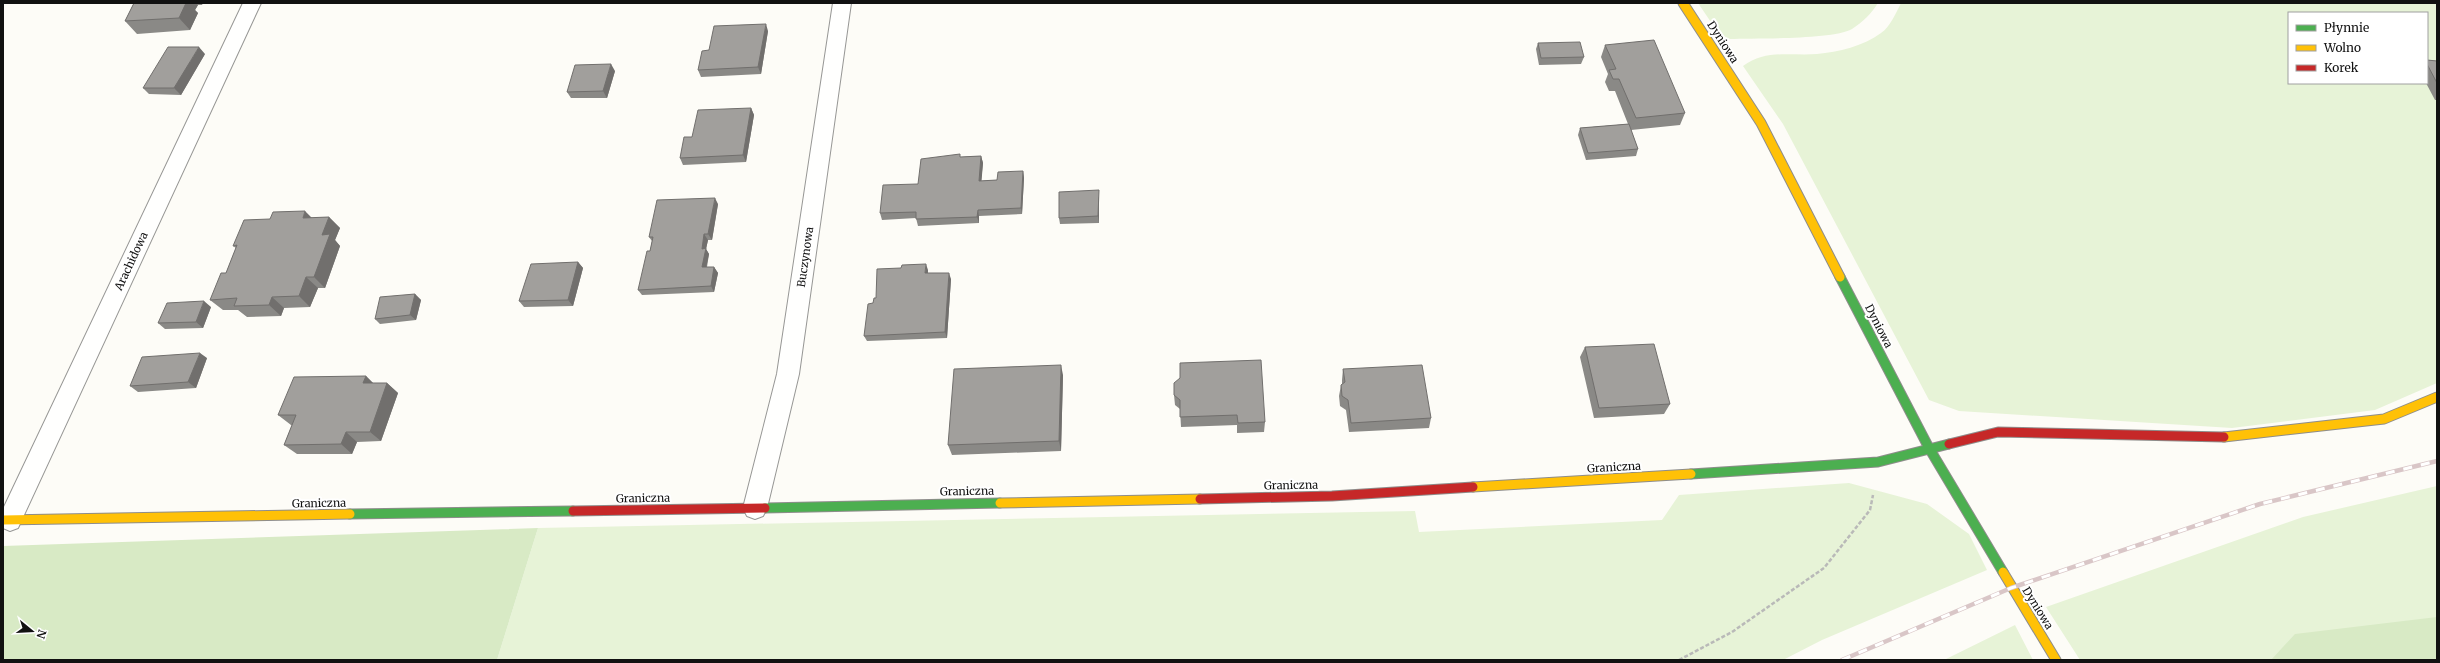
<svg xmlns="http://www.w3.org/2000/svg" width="2440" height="663" viewBox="0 0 2440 663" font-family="Merriweather,serif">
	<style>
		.green { fill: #e7f3d7; fill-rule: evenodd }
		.forest { fill: #d8eac5 }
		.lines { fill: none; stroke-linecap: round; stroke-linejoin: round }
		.street-casing { stroke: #979795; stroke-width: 2 }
		.fast-casing { stroke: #8e8d8b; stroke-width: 11 }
		.slow-casing { stroke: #8e8d8b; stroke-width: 11 }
		.jam-casing { stroke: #8e8d8b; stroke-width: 11 }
		.path { stroke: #b9b9b8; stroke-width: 2.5; stroke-dasharray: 4 2; stroke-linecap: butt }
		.street { fill: #fffffe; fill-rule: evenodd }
		.fast { stroke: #4caf50; stroke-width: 9 }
		.slow { stroke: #ffc107; stroke-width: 9 }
		.jam { stroke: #c62828; stroke-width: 9 }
		.rail-casing { stroke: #d9c6c7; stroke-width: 4.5 }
		.rail { stroke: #fff; stroke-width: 3; stroke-dasharray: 9; stroke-linecap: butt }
		.wall { fill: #8a8986 }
		.shaded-wall { fill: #716f6d }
		.building { fill: #a19f9c; stroke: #716f6d }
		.labels { text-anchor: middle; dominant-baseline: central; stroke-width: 4; stroke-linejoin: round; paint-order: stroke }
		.street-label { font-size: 11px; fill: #111; stroke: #fff }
	</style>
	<rect width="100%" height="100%" fill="#fdfcf7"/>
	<path class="green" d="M 1698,3 L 1878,3 C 1871,14 1863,22 1852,29 C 1832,40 1756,38 1730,39 L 1719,34 Z
		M 1901,3 L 2437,3 L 2437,383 L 2375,410 L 2232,428 L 1959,411 L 1929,400 L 1783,124 L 1743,66 C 1766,49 1790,56 1817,54 C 1838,52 1864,46 1881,33 C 1890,27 1896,13 1901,3 ZM 2289,13 L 2427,13 L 2427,83 L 2289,83 Z
		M 1849,483 L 1927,504 L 1969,534 L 1987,570 L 1822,640 L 1783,660 L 497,660 L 538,528 L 1415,511 L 1419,532 L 1662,520 L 1679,495 Z
		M 2437,486 L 2437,660 L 2080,660 L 2046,607 L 2303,517 Z
		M 2015,625 L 2033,660 L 1944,660 Z"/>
	<path class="forest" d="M 538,528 L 497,660 L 3,660 L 3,546 Z
		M 2437,617 L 2437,660 L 2271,660 L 2295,634 Z"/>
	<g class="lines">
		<defs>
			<path id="street" d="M 243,3 L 261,3 L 18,528 L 10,531 L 3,528 L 3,509 Z
				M 833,3 L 851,3 L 799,374 L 767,508 L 763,516 L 755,519 L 747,516 L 743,508 L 777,374 Z"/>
			<path id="fast" d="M 1840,277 L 1929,448 L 2003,572
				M 1691,474 L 1878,462 L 1949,444
				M 765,508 L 1000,503
				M 350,514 L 573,511"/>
			<path id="slow" d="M 1683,3 L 1761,123 L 1840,277
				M 2224,437 L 2384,419 L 2437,397
				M 1473,487 L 1691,474
				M 1000,503 L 1200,499
				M 3,520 L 350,514
				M 2003,572 L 2056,660"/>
			<path id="jam" d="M 1949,444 L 1998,432 L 2224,437
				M 1200,499 L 1332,496 L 1473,487
				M 573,511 L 765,508"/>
		</defs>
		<use href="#street" class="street-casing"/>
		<use href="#fast" class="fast-casing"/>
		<use href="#slow" class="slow-casing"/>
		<use href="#jam" class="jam-casing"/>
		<path class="path" d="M 1679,660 L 1732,632 L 1824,568 L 1870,510 L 1873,495"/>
		<use href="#street" class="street"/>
		<use href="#fast" class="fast"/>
		<use href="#slow" class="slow"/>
		<use href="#jam" class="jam"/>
		<defs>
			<path id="rail" d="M 1842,660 L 2011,588 L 2260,504 L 2437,461"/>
		</defs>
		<use href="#rail" class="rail-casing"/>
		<use href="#rail" class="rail"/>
	</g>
	<path class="wall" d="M 134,3 L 203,3 L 202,5 L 198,5 L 195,10 L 198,13 L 190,30 L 137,34 L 125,21 Z
		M 768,31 L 761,74 L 701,77 L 698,70 L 709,50 Z
		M 1538,43 L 1584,57 L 1581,64 L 1539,65 L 1536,49 Z
		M 1605,45 L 1685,113 L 1680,125 L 1631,130 L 1638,149 L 1636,156 L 1586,160 L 1578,135 L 1580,128 L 1628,124 L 1615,91 L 1609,91 L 1605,82 L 1608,74 L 1601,57 Z
		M 205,54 L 181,95 L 149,94 L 143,88 Z
		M 2427,60 L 2437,61 L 2437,100 L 2435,100 L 2426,83 L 2427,83 Z
		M 615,71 L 607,98 L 571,98 L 567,92 Z
		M 751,108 L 754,115 L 746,162 L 683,165 L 680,158 L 692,137 Z
		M 981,156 L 983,163 L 981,181 L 997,180 L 1023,171 L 1024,178 L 1022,214 L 979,216 L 979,223 L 918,226 L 916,218 L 882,220 L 880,213 L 918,184 L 961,157 Z
		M 1099,197 L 1099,223 L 1060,224 L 1059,218 Z
		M 718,204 L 712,240 L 708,240 L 706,249 L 709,254 L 707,267 L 714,267 L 718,273 L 714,292 L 642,295 L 638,290 L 650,251 L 652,241 L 649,237 Z
		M 329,217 L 340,228 L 335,240 L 340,246 L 325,288 L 318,288 L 310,307 L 284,308 L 281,316 L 247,317 L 238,310 L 223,310 L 210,300 L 226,273 L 236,248 L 233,246 L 312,218 Z
		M 578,262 L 583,268 L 573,306 L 524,307 L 519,301 Z
		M 928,270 L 928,273 L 951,279 L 947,338 L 867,341 L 864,336 L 873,303 L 876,298 Z
		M 415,294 L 421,300 L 416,320 L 380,324 L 375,319 Z
		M 211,307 L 203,328 L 165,329 L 158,323 Z
		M 1585,347 L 1670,404 L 1664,414 L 1594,418 L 1580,357 Z
		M 207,358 L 196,388 L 138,392 L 130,386 Z
		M 1343,369 L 1431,418 L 1429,428 L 1349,432 L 1346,410 L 1340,406 L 1339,396 L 1341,385 L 1342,384 L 1342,380 Z
		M 1063,375 L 1061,451 L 952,455 L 948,445 Z
		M 366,376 L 373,383 L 387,383 L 398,393 L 381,441 L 357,442 L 352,454 L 297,454 L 284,445 L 292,425 L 291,425 L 278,415 Z
		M 1174,395 L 1265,422 L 1264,432 L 1237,433 L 1237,425 L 1181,427 L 1180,409 L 1175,405 Z"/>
	<path class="shaded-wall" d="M 185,3 L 196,3 L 198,5 L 195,10 L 198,13 L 190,30 L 179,18 Z
		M 766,24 L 768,31 L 761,74 L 758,67 Z
		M 199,47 L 205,54 L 181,95 L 174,88 Z
		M 611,64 L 615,71 L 607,98 L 603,91 Z
		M 751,108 L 754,115 L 746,162 L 743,155 Z
		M 981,156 L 983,163 L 981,187 L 979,181 Z
		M 1023,171 L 1024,178 L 1022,214 L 1021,208 Z
		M 1099,190 L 1099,223 L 1098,216 Z
		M 715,198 L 718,204 L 712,240 L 708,234 Z
		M 978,210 L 979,216 L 979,223 L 977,217 Z
		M 305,211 L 316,222 L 303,218 Z
		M 329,217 L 340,228 L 335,240 L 340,246 L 325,288 L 314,277 L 322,235 Z
		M 704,234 L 708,240 L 706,249 L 709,254 L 705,273 L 702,267 L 702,249 Z
		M 578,262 L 583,268 L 573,306 L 568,300 Z
		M 926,264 L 928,270 L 927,279 L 925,273 Z
		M 714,267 L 718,273 L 714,292 L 711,286 Z
		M 949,273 L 951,279 L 947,338 L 945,332 Z
		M 306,277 L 318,288 L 310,307 L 299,296 Z
		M 415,294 L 421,300 L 416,320 L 410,315 Z
		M 272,297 L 284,308 L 281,316 L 269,305 Z
		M 204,301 L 211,307 L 203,328 L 196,322 Z
		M 200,353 L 207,358 L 196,388 L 188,382 Z
		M 1061,365 L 1063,375 L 1061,451 L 1059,441 Z
		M 366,376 L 377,387 L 363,383 Z
		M 387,383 L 398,393 L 381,441 L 370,432 Z
		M 346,432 L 357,442 L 352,454 L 341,444 Z"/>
	<path class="building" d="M 134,3 L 186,3 L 179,18 L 125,21 Z
		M 766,24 L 758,67 L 698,70 L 702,51 L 709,50 L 714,26 Z
		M 1654,40 L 1685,113 L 1636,118 L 1619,79 L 1613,79 L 1609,70 L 1616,69 L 1605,45 Z
		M 1580,42 L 1584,57 L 1541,58 L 1538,43 Z
		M 168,47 L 199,47 L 174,88 L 143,88 Z
		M 2427,60 L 2437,61 L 2437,83 L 2427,64 Z
		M 611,64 L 603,91 L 567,92 L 575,65 Z
		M 751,108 L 743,155 L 680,158 L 684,137 L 692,137 L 698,110 Z
		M 1629,124 L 1638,149 L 1588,153 L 1580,128 Z
		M 960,154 L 960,157 L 981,156 L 979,181 L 997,180 L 998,172 L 1023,171 L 1021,208 L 978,210 L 977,217 L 916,219 L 916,212 L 880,213 L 883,185 L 918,184 L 921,159 Z
		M 1099,190 L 1098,216 L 1059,218 L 1059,192 Z
		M 715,198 L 708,234 L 704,234 L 702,249 L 706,248 L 702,267 L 714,267 L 711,286 L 638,290 L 647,251 L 650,251 L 653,237 L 649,237 L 657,200 Z
		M 305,211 L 303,218 L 329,217 L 322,235 L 330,234 L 314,277 L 306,277 L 299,296 L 272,297 L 269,305 L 234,306 L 237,298 L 210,300 L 221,273 L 226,273 L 237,245 L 233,246 L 244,220 L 270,219 L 273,212 Z
		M 578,262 L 568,300 L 519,301 L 531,264 Z
		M 926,264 L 925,273 L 949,273 L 945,332 L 864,336 L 868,304 L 873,303 L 874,298 L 876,298 L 877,269 L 901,268 L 902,265 Z
		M 415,294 L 410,315 L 375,319 L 380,297 Z
		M 204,301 L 196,322 L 158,323 L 167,303 Z
		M 1654,344 L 1670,404 L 1599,408 L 1585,347 Z
		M 200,353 L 188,382 L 130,386 L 142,357 Z
		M 1261,360 L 1265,422 L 1238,423 L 1237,415 L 1180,417 L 1180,400 L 1174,395 L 1174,383 L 1180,378 L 1180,363 Z
		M 1061,365 L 1059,441 L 948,445 L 954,369 Z
		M 1422,365 L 1431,418 L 1351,423 L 1348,400 L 1342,396 L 1341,385 L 1345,382 L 1343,369 Z
		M 366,376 L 363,383 L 387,383 L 370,432 L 346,432 L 341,444 L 284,445 L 296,415 L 278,415 L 294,377 Z"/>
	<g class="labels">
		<g class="street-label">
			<text transform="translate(1723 42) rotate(57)">Dyniowa</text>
			<text transform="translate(805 257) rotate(-82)">Buczynowa</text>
			<text transform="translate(131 261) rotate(-65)">Arachidowa</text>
			<text transform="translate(1879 326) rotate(63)">Dyniowa</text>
			<text transform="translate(1614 467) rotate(-3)">Graniczna</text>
			<text transform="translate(1291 485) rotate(-1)">Graniczna</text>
			<text transform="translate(967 491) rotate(-1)">Graniczna</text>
			<text transform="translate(643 498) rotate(-1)">Graniczna</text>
			<text transform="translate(319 503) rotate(-1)">Graniczna</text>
			<text transform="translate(2038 608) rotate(58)">Dyniowa</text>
		</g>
	</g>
	<rect width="2440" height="663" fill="none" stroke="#111111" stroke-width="8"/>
	<rect x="2288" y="12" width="140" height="72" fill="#ffffff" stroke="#a0a0a0"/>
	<rect x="2296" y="25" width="20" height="6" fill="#4caf50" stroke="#a0a0a0"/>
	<text x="2324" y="32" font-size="12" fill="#111111">Płynnie</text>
	<rect x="2296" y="45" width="20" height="6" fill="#ffc107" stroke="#a0a0a0"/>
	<text x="2324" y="52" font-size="12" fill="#111111">Wolno</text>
	<rect x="2296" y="65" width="20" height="6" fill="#c62828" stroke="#a0a0a0"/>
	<text x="2324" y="72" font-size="12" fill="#111111">Korek</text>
	<g transform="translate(32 631) rotate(108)" stroke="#ffffff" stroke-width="3" paint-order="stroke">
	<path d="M0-3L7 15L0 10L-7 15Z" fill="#111111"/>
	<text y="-6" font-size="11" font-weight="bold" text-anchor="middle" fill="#111111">N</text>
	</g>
</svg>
